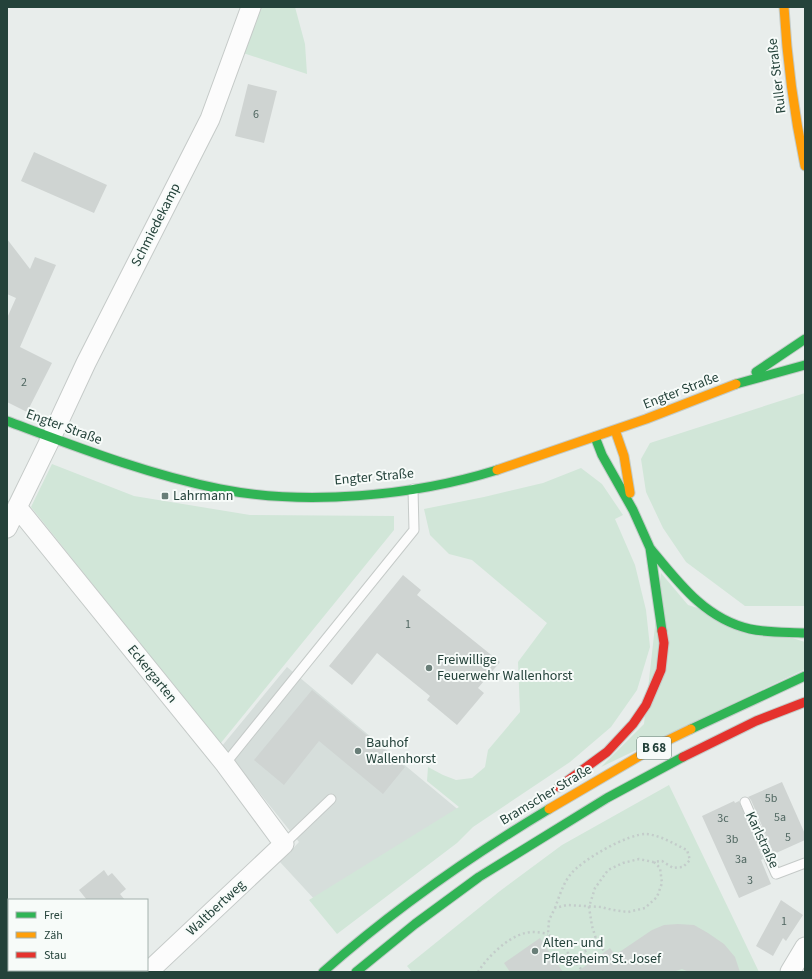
<svg xmlns="http://www.w3.org/2000/svg" width="812" height="979" viewBox="0 0 812 979" font-family="'Source Sans 3',sans-serif">
	<style>
		.built { fill: #d6dedb }
		.green { fill: #d1e6d8 }
		.building { fill: #cfd4d2 }
		.lines { fill: none; stroke-linecap: round; stroke-linejoin: round }
		.lane-casing { stroke: #c5cac8; stroke-width: 11 }
		.street-casing { stroke: #c5cac8; stroke-width: 21 }
		.fast-casing { stroke: #c3cbc8; stroke-width: 11 }
		.slow-casing { stroke: #c3cbc8; stroke-width: 11 }
		.jam-casing { stroke: #c3cbc8; stroke-width: 11 }
		.path { stroke: #c3ccca; stroke-width: 2.5; stroke-dasharray: 2 3; stroke-linecap: butt }
		.lane { stroke: #fcfcfc; stroke-width: 9 }
		.street { stroke: #fcfcfc; stroke-width: 19 }
		.fast { stroke: #30b455; stroke-width: 9 }
		.slow { stroke: #ff9f0a; stroke-width: 9 }
		.jam { stroke: #e5322d; stroke-width: 9 }
		.poi-dot { fill: #697e78; stroke: #f7fbf9; stroke-width: 1.5 }
		.labels { text-anchor: middle; dominant-baseline: central; stroke-width: 4; stroke-linejoin: round; paint-order: stroke }
		.number-label { font-size: 12px; fill: #506761 }
		.shield { fill: #f7fbf9; stroke: #637a73; stroke-width: 1 }
		.shield-label { font-size: 13px; font-weight: bold; fill: #24423a }
		.street-label { font-size: 14px; fill: #24423a; stroke: #f7fbf9 }
		.poi-label { font-size: 14px; fill: #24423a; stroke: #f7fbf9; text-anchor: start }
	</style>
	<rect width="100%" height="100%" fill="#e8edeb"/>
	<path class="built" d="M 287,667 L 461,812 L 316,901 L 280,862 L 299,842 L 222,746 Z"/>
	<path class="green" d="M 251,7 L 295,7 L 305,44 L 307,74 L 234,50 Z
		M 805,393 L 805,606 L 745,606 L 686,562 L 663,528 L 646,492 L 641,459 L 650,443 Z
		M 52,464 L 134,496 L 250,515 L 394,516 L 394,530 L 220,744 L 31,507 Z
		M 581,468 L 602,484 L 623,515 L 615,519 L 635,565 L 646,610 L 650,647 L 637,690 L 611,727 L 570,762 L 473,827 L 457,843 L 337,934 L 309,900 L 459,807 L 427,781 L 428,767 L 443,775 L 456,780 L 472,778 L 485,767 L 488,750 L 520,712 L 518,662 L 547,623 L 472,560 L 449,554 L 430,535 L 424,509 L 484,497 L 543,483 Z
		M 661,573 L 688,605 L 805,642 L 805,669 L 601,767 L 644,724 Z
		M 669,785 L 759,972 L 412,972 L 407,966 L 500,891 L 562,845 Z"/>
	<path class="building" d="M 248,84 L 277,91 L 264,143 L 235,136 Z
		M 34,152 L 107,185 L 94,213 L 21,181 Z
		M 7,239 L 30,269 L 35,257 L 56,265 L 20,347 L 52,363 L 27,412 L 7,402 L 7,318 L 16,298 L 7,294 Z
		M 403,575 L 421,590 L 417,595 L 500,662 L 478,688 L 484,693 L 457,725 L 427,700 L 430,696 L 377,653 L 352,685 L 329,666 Z
		M 312,690 L 405,767 L 383,794 L 319,741 L 284,785 L 254,760 Z
		M 782,782 L 805,834 L 805,840 L 774,854 L 751,800 L 748,797 Z
		M 734,801 L 735,803 L 739,801 L 763,859 L 761,860 L 771,884 L 739,898 L 702,816 Z
		M 104,870 L 108,876 L 112,873 L 126,889 L 120,894 L 125,900 L 87,900 L 79,890 Z
		M 781,900 L 803,915 L 786,941 L 783,938 L 773,956 L 756,946 Z
		M 678,924 L 694,925 L 708,933 L 724,944 L 735,957 L 740,972 L 689,972 L 682,969 L 673,972 L 577,972 L 610,948 L 615,955 L 652,930 L 664,925 Z
		M 540,938 L 563,972 L 510,972 L 504,963 Z"/>
	<g class="lines">
		<defs>
			<path id="lane" d="M 225,764 L 414,530 L 413,489
				M 745,802 L 776,874 L 805,863
				M 284,844 L 331,799
				M 35,972 L 37,970"/>
			<path id="street" d="M 17,507 L 225,764 L 284,844 L 148,972
				M 7,528 L 51,438 L 86,363 L 210,119 L 251,7
				M 790,972 L 805,947"/>
			<path id="fast" d="M 756,372 L 805,339
				M 736,384 L 805,365
				M 7,421 C 77,447 146,474 220,489 C 306,506 414,496 497,470
				M 595,437 L 602,455 L 633,510 L 650,548 L 662,631
				M 650,548 C 678,582 705,619 750,629 C 768,633 787,632 805,633
				M 691,729 L 805,676
				M 323,972 C 393,910 469,857 549,809
				M 356,972 L 415,924 L 479,877 L 607,798 L 683,757"/>
			<path id="slow" d="M 784,7 C 787,61 794,113 805,166
				M 615,430 L 624,456 L 630,493
				M 497,470 L 646,419 L 736,384
				M 549,809 L 660,744 L 691,729"/>
			<path id="jam" d="M 683,757 L 756,721 L 805,702
				M 559,787 L 607,752 L 633,724 L 646,705 L 661,670 L 664,643 L 662,631"/>
		</defs>
		<use href="#lane" class="lane-casing"/>
		<use href="#street" class="street-casing"/>
		<use href="#fast" class="fast-casing"/>
		<use href="#slow" class="slow-casing"/>
		<use href="#jam" class="jam-casing"/>
		<path class="path" d="M 555,908 C 559,897 563,884 570,875 C 581,860 629,833 647,834 C 662,836 674,844 687,850 L 690,860 L 683,867 L 673,868 L 662,861 L 653,862 L 639,859 L 623,863 L 608,870 L 595,888 L 589,907 L 592,926 L 597,942 L 605,952
			M 573,961 L 597,942
			M 581,969 L 563,947 L 548,934 L 549,920 L 555,908 L 567,905 L 601,907 L 613,910 L 628,912 L 645,908 L 657,897 L 662,883 L 660,868 L 654,862
			M 478,972 C 488,956 512,932 533,932 C 538,932 543,933 548,934"/>
		<use href="#lane" class="lane"/>
		<use href="#street" class="street"/>
		<use href="#fast" class="fast"/>
		<use href="#slow" class="slow"/>
		<use href="#jam" class="jam"/>
	</g>
	<g class="poi-dot">
		<rect x="161" y="492" width="8" height="8" rx="2"/>
		<circle cx="429" cy="668" r="4"/>
		<circle cx="358" cy="751" r="4"/>
		<circle cx="535" cy="951" r="4"/>
	</g>
	<g class="labels">
		<g class="number-label">
			<text x="256" y="114">6</text>
			<text x="24" y="382">2</text>
			<text x="408" y="624">1</text>
			<text x="771" y="798">5b</text>
			<text x="780" y="817">5a</text>
			<text x="723" y="818">3c</text>
			<text x="788" y="837">5</text>
			<text x="732" y="839">3b</text>
			<text x="741" y="859">3a</text>
			<text x="750" y="880">3</text>
			<text x="784" y="921">1</text>
		</g>
		<rect class="shield" x="637" y="737" width="34" height="22" rx="3"/>
		<g class="shield-label">
			<text x="654" y="748">B 68</text>
		</g>
		<g class="street-label">
			<text transform="translate(777 76) rotate(-97)">Ruller Straße</text>
			<text transform="translate(156 225) rotate(-63)">Schmiedekamp</text>
			<text transform="translate(681 391) rotate(-21)">Engter Straße</text>
			<text transform="translate(64 427) rotate(20)">Engter Straße</text>
			<text transform="translate(374 477) rotate(-5)">Engter Straße</text>
			<text transform="translate(152 674) rotate(51)">Eckergarten</text>
			<text transform="translate(546 795) rotate(-31)">Bramscher Straße</text>
			<text transform="translate(762 840) rotate(65)">Karlstraße</text>
			<text transform="translate(216 908) rotate(-43)">Waltbertweg</text>
		</g>
		<g class="poi-label">
			<text x="173" y="496">Lahrmann</text>
			<text x="437" y="660">Freiwillige<tspan x="437" dy="16">Feuerwehr Wallenhorst</tspan></text>
			<text x="366" y="743">Bauhof<tspan x="366" dy="16">Wallenhorst</tspan></text>
			<text x="543" y="943">Alten- und<tspan x="543" dy="16">Pflegeheim St. Josef</tspan></text>
		</g>
	</g>
	<rect width="812" height="979" fill="none" stroke="#24423a" stroke-width="16"/>
	<rect x="8" y="899" width="140" height="72" fill="#f7fbf9" stroke="#a3b1ad"/>
	<rect x="16" y="912" width="20" height="6" fill="#30b455" stroke="#a3b1ad"/>
	<text x="44" y="919" font-size="12" fill="#24423a">Frei</text>
	<rect x="16" y="932" width="20" height="6" fill="#ff9f0a" stroke="#a3b1ad"/>
	<text x="44" y="939" font-size="12" fill="#24423a">Zäh</text>
	<rect x="16" y="952" width="20" height="6" fill="#e5322d" stroke="#a3b1ad"/>
	<text x="44" y="959" font-size="12" fill="#24423a">Stau</text>
</svg>
